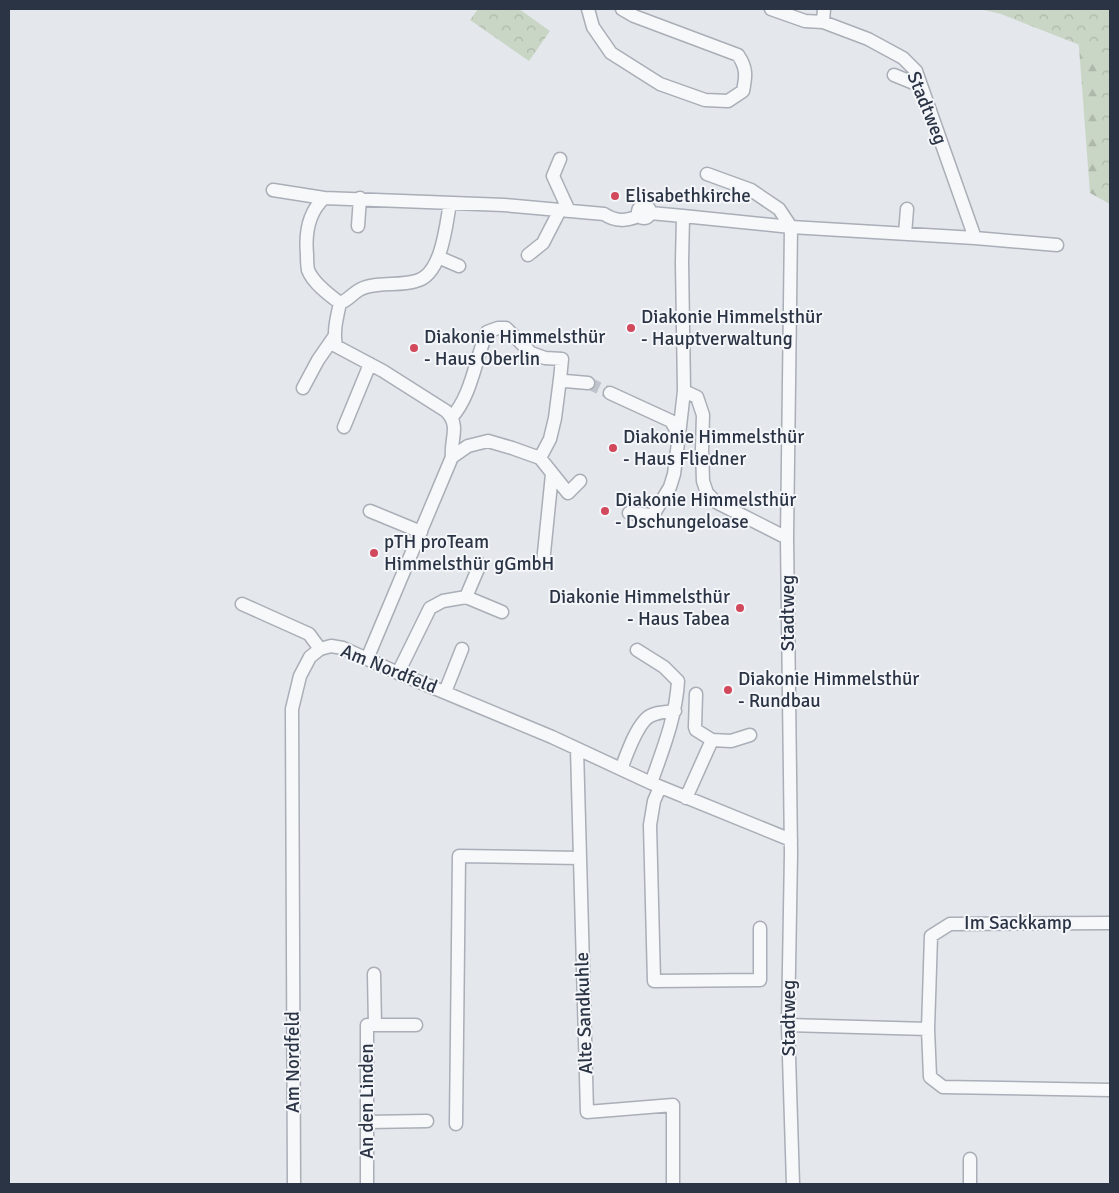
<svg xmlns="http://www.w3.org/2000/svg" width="1119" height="1193" viewBox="0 0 1119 1193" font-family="Signika,sans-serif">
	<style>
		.forest { fill: url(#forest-firs) }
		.park { fill: url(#park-crowns) }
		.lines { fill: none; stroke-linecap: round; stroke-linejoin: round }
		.minor-tunnel { stroke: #bfc3cb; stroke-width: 12; stroke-dasharray: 12 6; stroke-linecap: butt }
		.minor-casing { stroke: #a9aeb7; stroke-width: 15 }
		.minor { stroke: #f7f8fa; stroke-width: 12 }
		.poi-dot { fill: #d1495b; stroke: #f4f6f9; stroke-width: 2 }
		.labels { text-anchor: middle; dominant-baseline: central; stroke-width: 4; stroke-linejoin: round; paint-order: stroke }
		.street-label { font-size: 19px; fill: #2b3445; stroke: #f4f6f9 }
		.poi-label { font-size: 19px; fill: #2b3445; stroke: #f4f6f9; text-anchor: start }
	</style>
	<defs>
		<pattern id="forest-firs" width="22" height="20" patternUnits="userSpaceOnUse" patternTransform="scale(1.25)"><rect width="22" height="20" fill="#c9d6c5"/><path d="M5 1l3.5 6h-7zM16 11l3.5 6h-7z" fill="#adb8ab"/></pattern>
		<pattern id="park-crowns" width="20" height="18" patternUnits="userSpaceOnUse" patternTransform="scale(1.25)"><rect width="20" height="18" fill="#c9d6c5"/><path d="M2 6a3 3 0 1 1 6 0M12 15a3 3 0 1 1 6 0" fill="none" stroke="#adb8ab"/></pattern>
	</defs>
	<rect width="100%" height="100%" fill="#e4e7ec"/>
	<path class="forest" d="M 1110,9 L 1110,204 L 1090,193 L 1078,34 Z"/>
	<path class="park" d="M 478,9 L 519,9 L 550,31 L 529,61 L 470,20 Z
		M 980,9 L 1110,9 L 1110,200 L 1102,197 L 1100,53 L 1001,14 Z"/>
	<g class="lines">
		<path class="minor-tunnel" d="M 588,383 L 610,393"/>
		<defs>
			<path id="minor" d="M 588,9 L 593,27 L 611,53 L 660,84 L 705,100 L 728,101 L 743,91 C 746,76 747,68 738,55 L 634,16 L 622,9
				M 771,9 L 805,21 L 823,22 L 868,39 L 903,58 L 916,71 L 975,238 L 1057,245
				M 823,22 L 824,9
				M 894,75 L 921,86
				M 560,159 L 553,176 L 569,211
				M 273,190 L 324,198
				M 450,203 C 446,225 442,275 416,281 C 400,286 383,282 366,287 C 354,290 350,300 340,303 C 329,295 313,283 308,270 C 307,265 307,259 307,254 C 305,233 308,213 324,198 L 504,205 L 604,214 C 616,222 626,221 639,216
				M638 212a6 6 0 1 1 12 0a6 6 0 1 1-12 0Z
				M 650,213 L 683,216
				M 358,226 L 360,198
				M 905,234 L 907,209
				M 528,255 L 543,243 L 560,210
				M 438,257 L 459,266
				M 340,303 C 337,317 333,331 336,346 L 383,371 L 446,411 C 461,426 450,439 452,457
				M 303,388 L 318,360 L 334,337
				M 684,391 L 697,397 L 703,415 L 702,450 L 703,481 L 707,493 L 716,502 L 787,538
				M 610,393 L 671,421 L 679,435 L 674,474 L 670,487 L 653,515 L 629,513
				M 452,417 C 472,394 475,360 487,332 L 498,328 L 506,328 L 531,353 L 545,358 L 562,359 L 560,379 L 565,381 L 588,383
				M 344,427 L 370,364
				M 679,435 L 684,391 L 682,262 L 683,216 L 791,227 L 779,209 L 751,190 L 707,174
				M 540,458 L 550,439 L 555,418 L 560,379
				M 370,511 L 421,532
				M 543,563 L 552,474
				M 480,564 L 466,597 L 502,612
				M 242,604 L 309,634 L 320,649
				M 637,650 L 664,667 L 678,681 C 676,717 663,749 651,783
				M 367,659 L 452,457 L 468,446 L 488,441 L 512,448 L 540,458 L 568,493 L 580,481
				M 398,673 L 430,608 L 443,601 L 466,597
				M 445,692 L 462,649
				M 712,740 L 731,741 L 750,735
				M 577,749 L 587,1112 L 673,1105 L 673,1184
				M 621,769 C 627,754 634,732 645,720 C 652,712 665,712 675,711
				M 660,787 L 654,801 L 650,825 L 654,981 L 760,980 L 760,928
				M 686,798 L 712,740 L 696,730 L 695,727 L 696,694
				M 374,974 L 375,1025
				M 788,1025 L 928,1029 L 930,1077 L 943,1087 L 1110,1090
				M 928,1029 L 931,936 L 950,924 L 1110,923
				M 367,1122 L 427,1121
				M 456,1124 L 459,856 L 580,858
				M 970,1159 L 970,1184
				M 294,1184 L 292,709 L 300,676 L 310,657 L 320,649 L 331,646 L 343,648 L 398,673 L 552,737 L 651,783 L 791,840
				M 367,1184 L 367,1025 L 416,1025
				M 793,1184 L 788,1025 L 791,853 L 787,538 L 791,227 L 975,238"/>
		</defs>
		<use href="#minor" class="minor-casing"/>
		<use href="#minor" class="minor"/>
	</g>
	<g class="poi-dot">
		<circle cx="615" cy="196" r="5"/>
		<circle cx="631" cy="328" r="5"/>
		<circle cx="414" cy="348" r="5"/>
		<circle cx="613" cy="448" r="5"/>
		<circle cx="605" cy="511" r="5"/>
		<circle cx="374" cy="553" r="5"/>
		<circle cx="740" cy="608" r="5"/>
		<circle cx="728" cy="690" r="5"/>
	</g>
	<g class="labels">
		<g class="street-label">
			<text transform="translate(927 108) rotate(68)">Stadtweg</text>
			<text transform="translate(788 613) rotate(-90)">Stadtweg</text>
			<text transform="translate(389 669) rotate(22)">Am Nordfeld</text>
			<text x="1018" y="923">Im Sackkamp</text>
			<text transform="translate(584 1013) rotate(-92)">Alte Sandkuhle</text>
			<text transform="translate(789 1018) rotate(-90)">Stadtweg</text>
			<text transform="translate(293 1062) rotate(-90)">Am Nordfeld</text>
			<text transform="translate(367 1101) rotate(-90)">An den Linden</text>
		</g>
		<g class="poi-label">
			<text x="625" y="196">Elisabethkirche</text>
			<text x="641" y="317">Diakonie Himmelsthür<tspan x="641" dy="22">- Hauptverwaltung</tspan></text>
			<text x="424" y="337">Diakonie Himmelsthür<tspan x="424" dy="22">- Haus Oberlin</tspan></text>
			<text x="623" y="437">Diakonie Himmelsthür<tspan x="623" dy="22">- Haus Fliedner</tspan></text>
			<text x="615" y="500">Diakonie Himmelsthür<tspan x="615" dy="22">- Dschungeloase</tspan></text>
			<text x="384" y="542">pTH proTeam<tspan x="384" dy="22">Himmelsthür gGmbH</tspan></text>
			<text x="730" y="597" text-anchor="end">Diakonie Himmelsthür<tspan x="730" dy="22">- Haus Tabea</tspan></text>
			<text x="738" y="679">Diakonie Himmelsthür<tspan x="738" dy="22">- Rundbau</tspan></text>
		</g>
	</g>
	<rect width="1119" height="1193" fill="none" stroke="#2b3445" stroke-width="20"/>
</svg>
